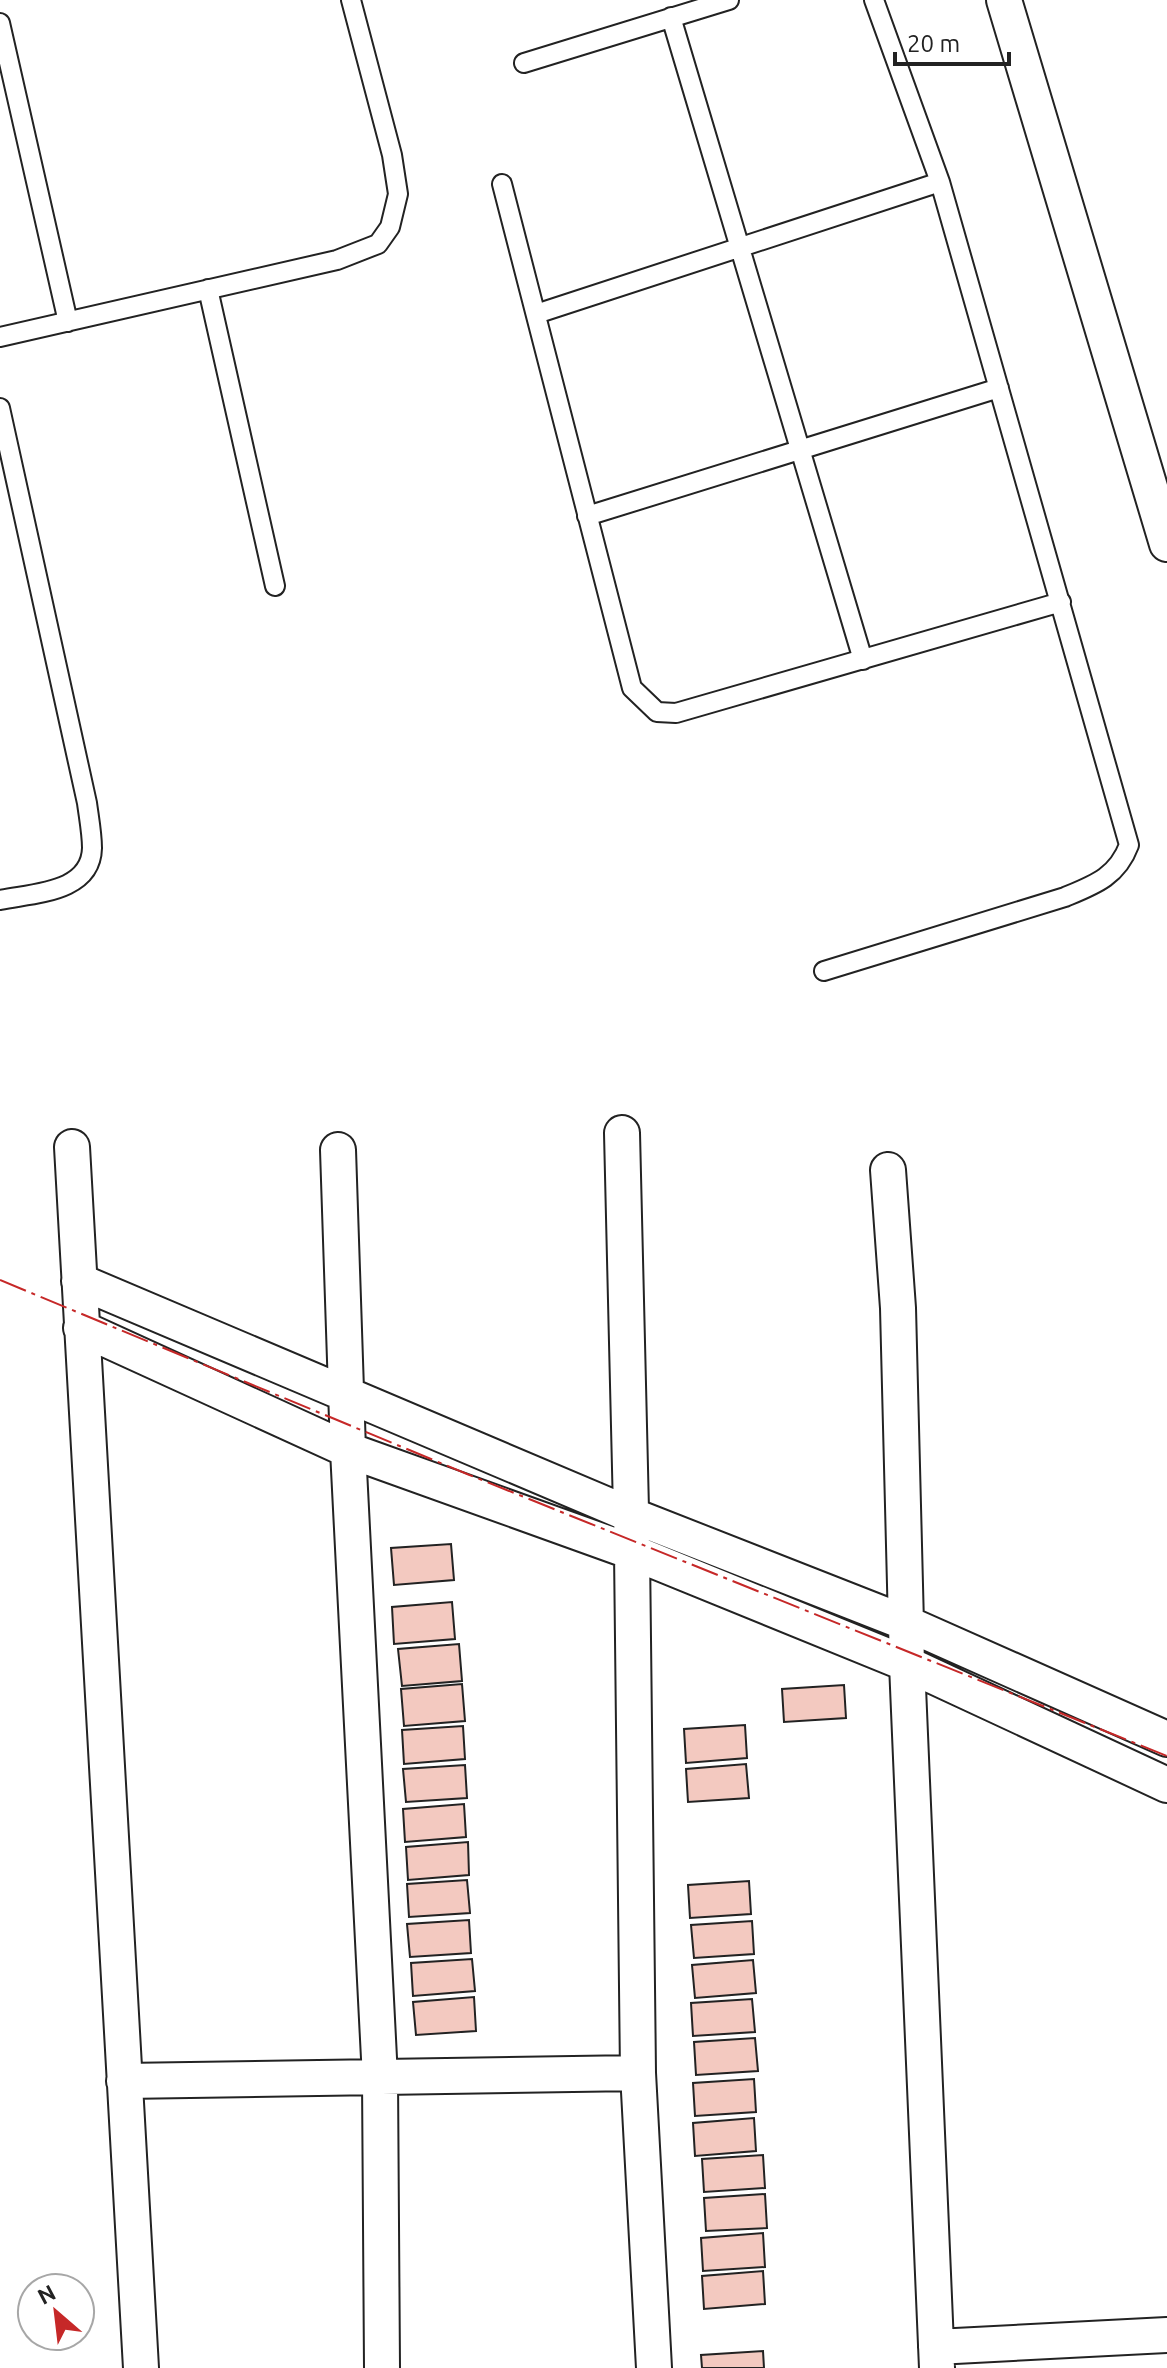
<svg xmlns="http://www.w3.org/2000/svg" width="1167" height="2368" viewBox="0 0 1167 2368" font-family="Ubuntu,sans-serif">
	<style>
		.building { fill: #f3c9c0; stroke: #222; stroke-width: 2 }
		.lines { fill: none; stroke-linecap: round; stroke-linejoin: round }
		.lane-casing { stroke: #222; stroke-width: 22 }
		.street-casing { stroke: #222; stroke-width: 38 }
		.lane { stroke: #fff; stroke-width: 18 }
		.street { stroke: #fff; stroke-width: 34 }
		.power { stroke: #c62828; stroke-width: 2; stroke-dasharray: 28 6 4 6; stroke-linecap: butt }
	</style>
	<rect width="100%" height="100%" fill="#fff"/>
	<path class="building" d="M 451,1544 L 454,1580 L 394,1585 L 391,1548 Z
		M 452,1602 L 455,1639 L 394,1644 L 392,1607 Z
		M 459,1644 L 462,1681 L 402,1686 L 398,1649 Z
		M 462,1684 L 465,1721 L 404,1726 L 401,1689 Z
		M 844,1685 L 846,1718 L 784,1722 L 782,1689 Z
		M 745,1725 L 747,1758 L 686,1763 L 684,1729 Z
		M 463,1726 L 465,1759 L 404,1764 L 402,1730 Z
		M 746,1764 L 749,1798 L 688,1802 L 686,1769 Z
		M 465,1765 L 467,1798 L 406,1802 L 403,1769 Z
		M 464,1804 L 466,1837 L 405,1842 L 403,1809 Z
		M 468,1842 L 469,1875 L 408,1880 L 406,1847 Z
		M 467,1880 L 470,1913 L 409,1917 L 407,1884 Z
		M 749,1881 L 751,1914 L 690,1918 L 688,1885 Z
		M 469,1920 L 471,1953 L 410,1957 L 407,1924 Z
		M 752,1921 L 754,1954 L 694,1958 L 691,1925 Z
		M 472,1959 L 475,1991 L 413,1996 L 411,1963 Z
		M 753,1960 L 756,1993 L 695,1998 L 692,1965 Z
		M 474,1997 L 476,2031 L 416,2035 L 413,2002 Z
		M 752,1999 L 755,2032 L 693,2036 L 691,2003 Z
		M 755,2038 L 758,2071 L 696,2075 L 694,2042 Z
		M 754,2079 L 756,2112 L 695,2116 L 693,2083 Z
		M 754,2118 L 756,2151 L 695,2156 L 693,2123 Z
		M 763,2155 L 765,2188 L 704,2192 L 702,2159 Z
		M 765,2194 L 767,2228 L 706,2231 L 704,2198 Z
		M 763,2233 L 765,2267 L 703,2271 L 701,2238 Z
		M 763,2271 L 765,2304 L 704,2309 L 702,2276 Z
		M 763,2351 L 764,2368 L 702,2368 L 701,2355 Z"/>
	<g class="lines">
		<defs>
			<path id="lane" d="M 671,17 L 863,660
				M 0,23 L 68,322
				M 524,63 L 729,0
				M 502,184 L 632,688 L 657,712 L 676,713 L 1061,602
				M 208,289 L 275,586
				M 536,314 L 940,182
				M 0,337 L 337,260 L 378,244 L 390,227 L 398,194 L 392,155 L 351,0
				M 0,408 L 87,803 C 89,818 92,834 92,848 C 91,893 33,893 0,900
				M 587,516 L 999,388
				M 824,971 L 1065,897 C 1094,885 1117,877 1129,845 L 940,182 L 874,0"/>
			<path id="street" d="M 1004,0 L 1167,544
				M 622,1133 L 632,1552 L 638,2073 L 654,2368
				M 72,1147 L 141,2368
				M 338,1150 L 348,1450 L 380,2078 L 382,2368
				M 888,1170 L 898,1308 L 907,1664 L 937,2368
				M 79,1281 L 631,1515 L 906,1623 L 1167,1739
				M 81,1328 L 348,1450 L 632,1552 L 907,1664 L 1167,1785
				M 124,2081 L 638,2073
				M 936,2347 L 1167,2335"/>
		</defs>
		<use href="#lane" class="lane-casing"/>
		<use href="#street" class="street-casing"/>
		<use href="#lane" class="lane"/>
		<use href="#street" class="street"/>
		<path class="power" d="M 0,1280 L 467,1474 L 1167,1756"/>
	</g>
	<g transform="translate(56 2312) rotate(332)"><circle r="38" fill="#ffffff" stroke="#a7a7a7" stroke-width="2"/>
	<path d="M0-6L14 30L0 20L-14 30Z" fill="#c62828"/>
	<text y="-12" font-size="22" font-weight="bold" text-anchor="middle" fill="#222222">N</text>
	</g>
	<path d="M895 52v12h114v-12" fill="none" stroke="#222222" stroke-width="4"/>
	<text x="907" y="52" font-size="24" fill="#222222" stroke="#ffffff" stroke-width="6" paint-order="stroke">20 m</text>
</svg>
